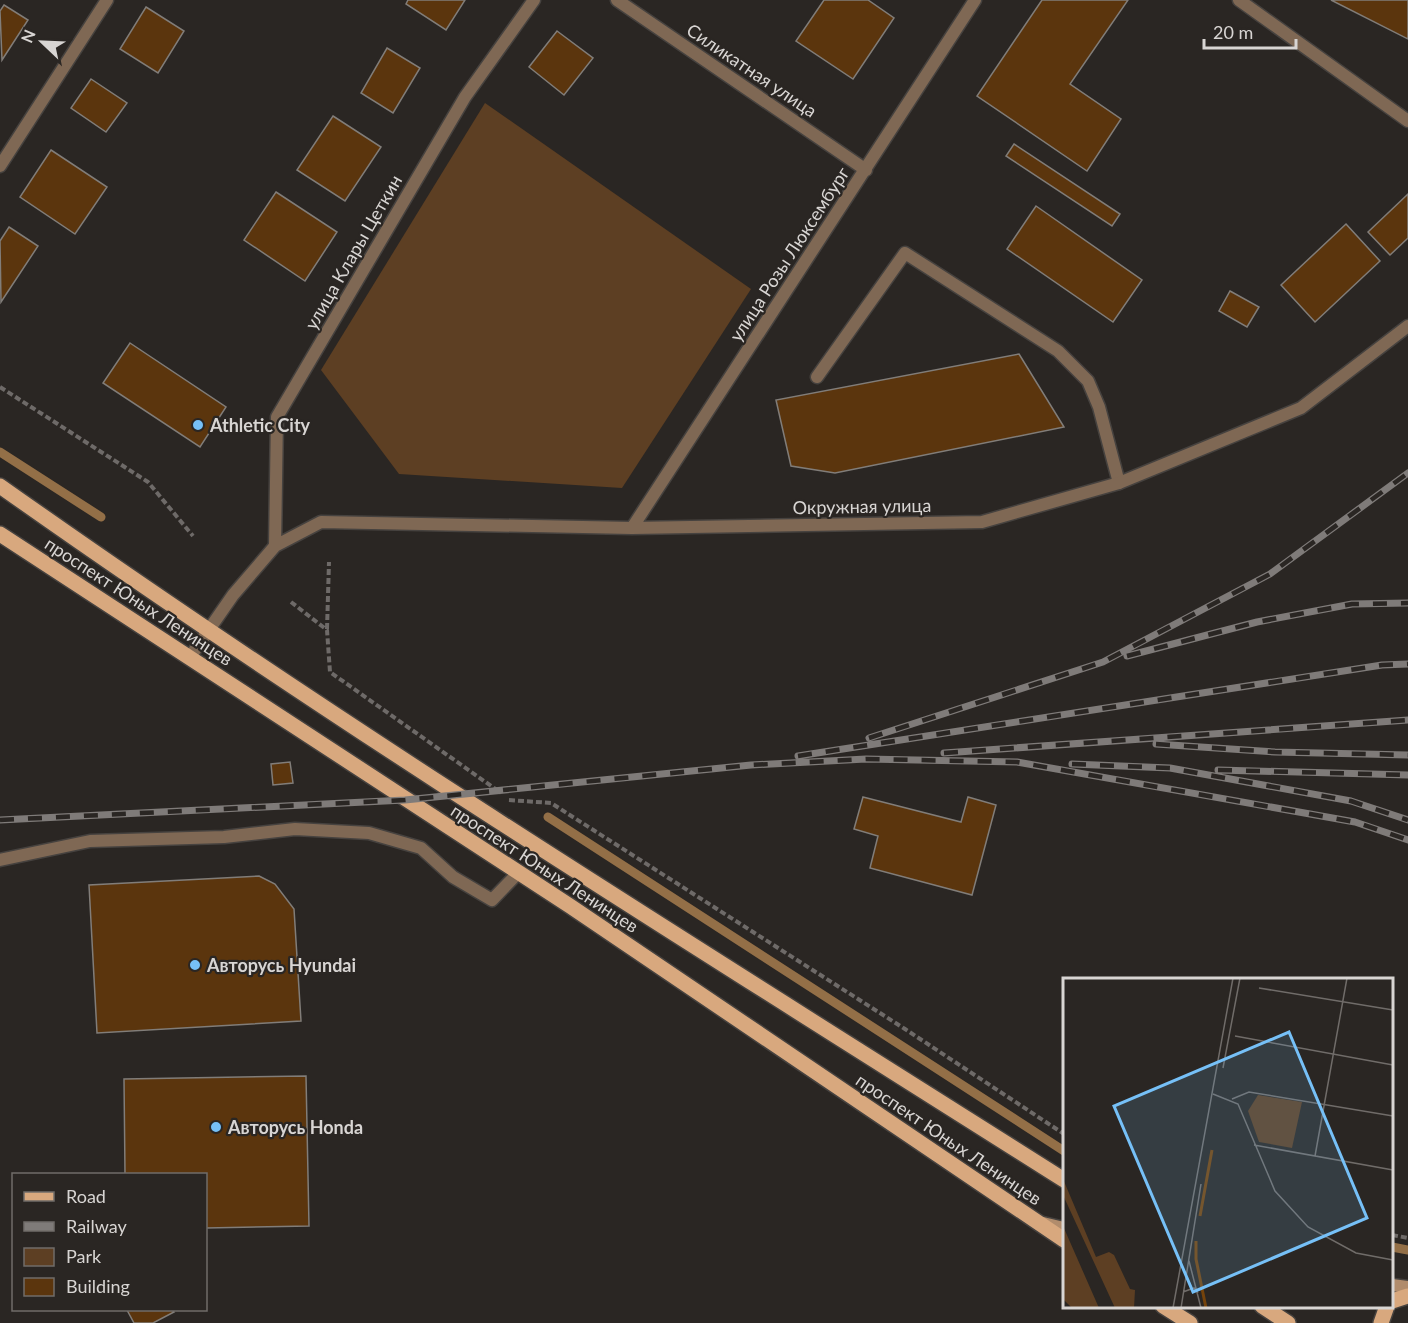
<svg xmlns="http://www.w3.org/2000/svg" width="1408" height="1323" viewBox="0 0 1408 1323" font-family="Lato,sans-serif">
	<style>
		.green { fill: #5d3f23 }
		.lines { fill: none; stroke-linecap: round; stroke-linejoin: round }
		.stream { stroke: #936f47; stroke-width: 9 }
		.building { fill: #5b350d; stroke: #817d79; stroke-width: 1.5 }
		.lane-casing { stroke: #46423f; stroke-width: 15 }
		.street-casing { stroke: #46423f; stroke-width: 15 }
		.secondary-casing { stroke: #46423f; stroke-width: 15 }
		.primary-casing { stroke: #46423f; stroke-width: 18 }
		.path { stroke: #6e6a68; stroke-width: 4; stroke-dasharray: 6 3; stroke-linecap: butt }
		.lane { stroke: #7f6854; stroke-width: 12 }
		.street { stroke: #7f6854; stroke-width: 12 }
		.secondary { stroke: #b18c6c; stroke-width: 12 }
		.primary { stroke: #d8a87e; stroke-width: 15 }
		.rail-casing { stroke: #7f7b79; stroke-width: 7 }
		.rail { stroke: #2a2623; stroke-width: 4.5; stroke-dasharray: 14; stroke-linecap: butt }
		.poi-dot { fill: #76c0f7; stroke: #2a2623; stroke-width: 2 }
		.labels { text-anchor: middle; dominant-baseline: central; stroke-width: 4.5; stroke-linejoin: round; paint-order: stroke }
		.street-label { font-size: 18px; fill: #d8d5d3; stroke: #2a2623 }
		.poi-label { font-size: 18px; font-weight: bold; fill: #d8d5d3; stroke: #2a2623; text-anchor: start }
		.inset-river { fill: none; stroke: #75430b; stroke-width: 3 }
		.inset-road { fill: none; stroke: #706c69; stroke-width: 1.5 }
		.view { fill: #76c0f7; fill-opacity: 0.15; stroke: #76c0f7; stroke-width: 3 }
		.inset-edge { fill: none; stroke: #d8d5d3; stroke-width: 3 }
	</style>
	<rect width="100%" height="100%" fill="#2a2623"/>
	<path class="green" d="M 485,103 L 751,289 L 622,488 L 399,474 L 321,370 Z"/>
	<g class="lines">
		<path class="stream" d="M 0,452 L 101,517
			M 548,817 L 1064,1151
			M 1392,1247 L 1408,1250"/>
	</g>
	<path class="building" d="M 408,0 L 465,0 L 446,30 L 406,4 Z
		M 824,0 L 868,0 L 894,18 L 853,79 L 796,41 Z
		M 1042,0 L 1128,0 L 1070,84 L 1121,119 L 1087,171 L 977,96 Z
		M 1331,0 L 1408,0 L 1408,39 Z
		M 4,5 L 28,20 L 2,60 L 0,11 Z
		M 146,7 L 184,31 L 158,73 L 120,49 Z
		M 557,31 L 593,58 L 564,95 L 529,67 Z
		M 387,48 L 420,68 L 393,113 L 361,93 Z
		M 91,79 L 127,103 L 106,132 L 71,108 Z
		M 333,116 L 381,147 L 345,201 L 297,170 Z
		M 1014,144 L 1120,214 L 1112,226 L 1006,156 Z
		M 51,150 L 107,187 L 75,234 L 20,197 Z
		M 276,192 L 337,232 L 305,281 L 244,240 Z
		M 1408,194 L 1408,238 L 1390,255 L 1368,232 Z
		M 1036,206 L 1142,280 L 1113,322 L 1007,249 Z
		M 1346,224 L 1380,261 L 1315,322 L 1281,285 Z
		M 9,227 L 38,246 L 1,302 L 0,241 Z
		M 1230,291 L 1259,307 L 1247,327 L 1219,311 Z
		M 130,343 L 226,407 L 200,447 L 103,383 Z
		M 1019,354 L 1064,427 L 835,473 L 791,466 L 776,400 Z
		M 290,762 L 293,783 L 273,785 L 271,764 Z
		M 863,797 L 961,822 L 968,797 L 996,805 L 972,895 L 870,868 L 878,836 L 854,829 Z
		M 259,876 L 275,884 L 294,909 L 301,1021 L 97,1033 L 89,885 Z
		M 306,1076 L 309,1226 L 206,1228 L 206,1174 L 125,1174 L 124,1079 Z
		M 127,1310 L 172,1310 L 174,1312 L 153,1323 L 134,1323 Z"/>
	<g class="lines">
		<defs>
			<path id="lane" d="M 1239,0 L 1408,121
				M 817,377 L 905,253 L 1058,351 L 1088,381 L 1099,407 L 1119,483
				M 0,860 L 90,841 L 224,837 L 295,829 L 369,833 L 421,848 L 453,877 L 492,900 L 518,873"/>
			<path id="street" d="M 617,0 L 866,170
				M 0,166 L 107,0
				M 632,528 L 975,0
				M 275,546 L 277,417 L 465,97 L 534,0
				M 190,657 L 233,595 L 275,546 L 321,522 L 632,528 L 982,522 L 1119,483 L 1301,408 L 1408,326"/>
			<path id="secondary" d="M 1043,1223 L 1064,1228
				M 1392,1285 L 1408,1287"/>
			<path id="primary" d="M 0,486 C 346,731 707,954 1064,1180
				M 0,534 L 570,906 L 1064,1240
				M 1392,1301 L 1408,1296
				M 1163,1306 L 1190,1323
				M 1262,1306 L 1288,1323
				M 1381,1323 L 1387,1306"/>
		</defs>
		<use href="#lane" class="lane-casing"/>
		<use href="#street" class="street-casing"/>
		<use href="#secondary" class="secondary-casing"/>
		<use href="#primary" class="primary-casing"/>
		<path class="path" d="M 0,387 L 148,482 L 193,536
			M 291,602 L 327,630 L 330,672 L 501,793
			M 327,629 L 329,562
			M 509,800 L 551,803 L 905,1029 L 1064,1134
			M 1392,1235 L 1408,1238"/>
		<use href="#lane" class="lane"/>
		<use href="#street" class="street"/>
		<use href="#secondary" class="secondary"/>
		<use href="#primary" class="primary"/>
		<defs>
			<path id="rail" d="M 1127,656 L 1257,622 L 1352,604 L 1408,603
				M 869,738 L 1103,662 L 1270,574 L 1408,473
				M 1156,744 L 1275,752 L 1408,755
				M 944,753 L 1408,720
				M 798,756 L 1382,665 L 1408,664
				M 1072,764 L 1170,768 L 1351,801 L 1408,820
				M 1218,770 L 1408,775
				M 0,820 L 405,800 L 751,765 L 866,759 L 1017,762 L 1355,822 L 1408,840"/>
		</defs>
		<use href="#rail" class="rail-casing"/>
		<use href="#rail" class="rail"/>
	</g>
	<g class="poi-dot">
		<circle cx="198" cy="425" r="6"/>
		<circle cx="195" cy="965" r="6"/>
		<circle cx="216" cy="1127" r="6"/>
	</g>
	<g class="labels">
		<g class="street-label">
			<text transform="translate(752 70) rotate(34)">Силикатная улица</text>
			<text transform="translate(353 252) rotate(-60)">улица Клары Цеткин</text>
			<text transform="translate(789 254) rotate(-57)">улица Розы Люксембург</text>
			<text transform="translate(862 506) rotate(-1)">Окружная улица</text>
			<text transform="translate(139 601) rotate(33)">проспект Юных Ленинцев</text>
			<text transform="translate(545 868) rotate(33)">проспект Юных Ленинцев</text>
			<text transform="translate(949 1139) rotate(34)">проспект Юных Ленинцев</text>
		</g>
		<g class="poi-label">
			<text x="210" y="425">Athletic City</text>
			<text x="207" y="965">Авторусь Hyundai</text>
			<text x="228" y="1127">Авторусь Honda</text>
		</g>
	</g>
	<g transform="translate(1063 978)">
		<rect width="330" height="330" fill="#2a2623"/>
		<path d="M 195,117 L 239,124 L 229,170 L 196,164 L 185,133 ZM 0,201 L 33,279 L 46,274 L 51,277 L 67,311 L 72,312 L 71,330 L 52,330 L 0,217 ZM 0,248 L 36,330 L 9,330 L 0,321 Z" fill="#5d3f23"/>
		<path class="inset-river" d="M 137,238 L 149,172M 133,263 L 133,281 L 143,330"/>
		<path class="inset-road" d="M 196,10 L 330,32M 172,58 L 330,87M 160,90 L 177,0M 150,116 L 175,126 L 212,213 L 245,249 L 293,275 L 330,282M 169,121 L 186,114 L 330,138M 191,167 L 330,192M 252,178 L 284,0M 126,283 L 138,330M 120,314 L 131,310 L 135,315M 110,330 L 170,0M 118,330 L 138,206"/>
		<path class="view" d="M 226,54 L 304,240 L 130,314 L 51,128 Z"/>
		<rect width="330" height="330" class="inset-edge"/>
	</g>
	<rect x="12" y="1173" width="195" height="138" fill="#2a2623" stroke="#706c69" stroke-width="1.5"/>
	<rect x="24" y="1192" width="30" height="9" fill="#d8a87e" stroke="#706c69" stroke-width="1.5"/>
	<text x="66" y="1203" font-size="18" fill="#d8d5d3">Road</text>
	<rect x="24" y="1222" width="30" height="9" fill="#7f7b79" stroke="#706c69" stroke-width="1.5"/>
	<text x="66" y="1233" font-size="18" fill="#d8d5d3">Railway</text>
	<rect x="24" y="1248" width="30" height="18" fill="#5d3f23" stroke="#706c69" stroke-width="1.5"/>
	<text x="66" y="1263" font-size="18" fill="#d8d5d3">Park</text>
	<rect x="24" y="1278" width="30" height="18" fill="#5b350d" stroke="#706c69" stroke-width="1.5"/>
	<text x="66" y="1293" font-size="18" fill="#d8d5d3">Building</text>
	<g transform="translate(42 42) rotate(293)" stroke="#2a2623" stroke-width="4.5" paint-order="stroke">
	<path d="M0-4.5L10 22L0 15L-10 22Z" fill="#d8d5d3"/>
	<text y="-9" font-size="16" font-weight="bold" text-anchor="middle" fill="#d8d5d3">N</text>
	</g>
	<path d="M1204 39v9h92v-9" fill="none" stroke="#d8d5d3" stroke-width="3"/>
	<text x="1213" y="39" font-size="18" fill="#d8d5d3" stroke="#2a2623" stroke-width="4.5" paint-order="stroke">20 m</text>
</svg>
